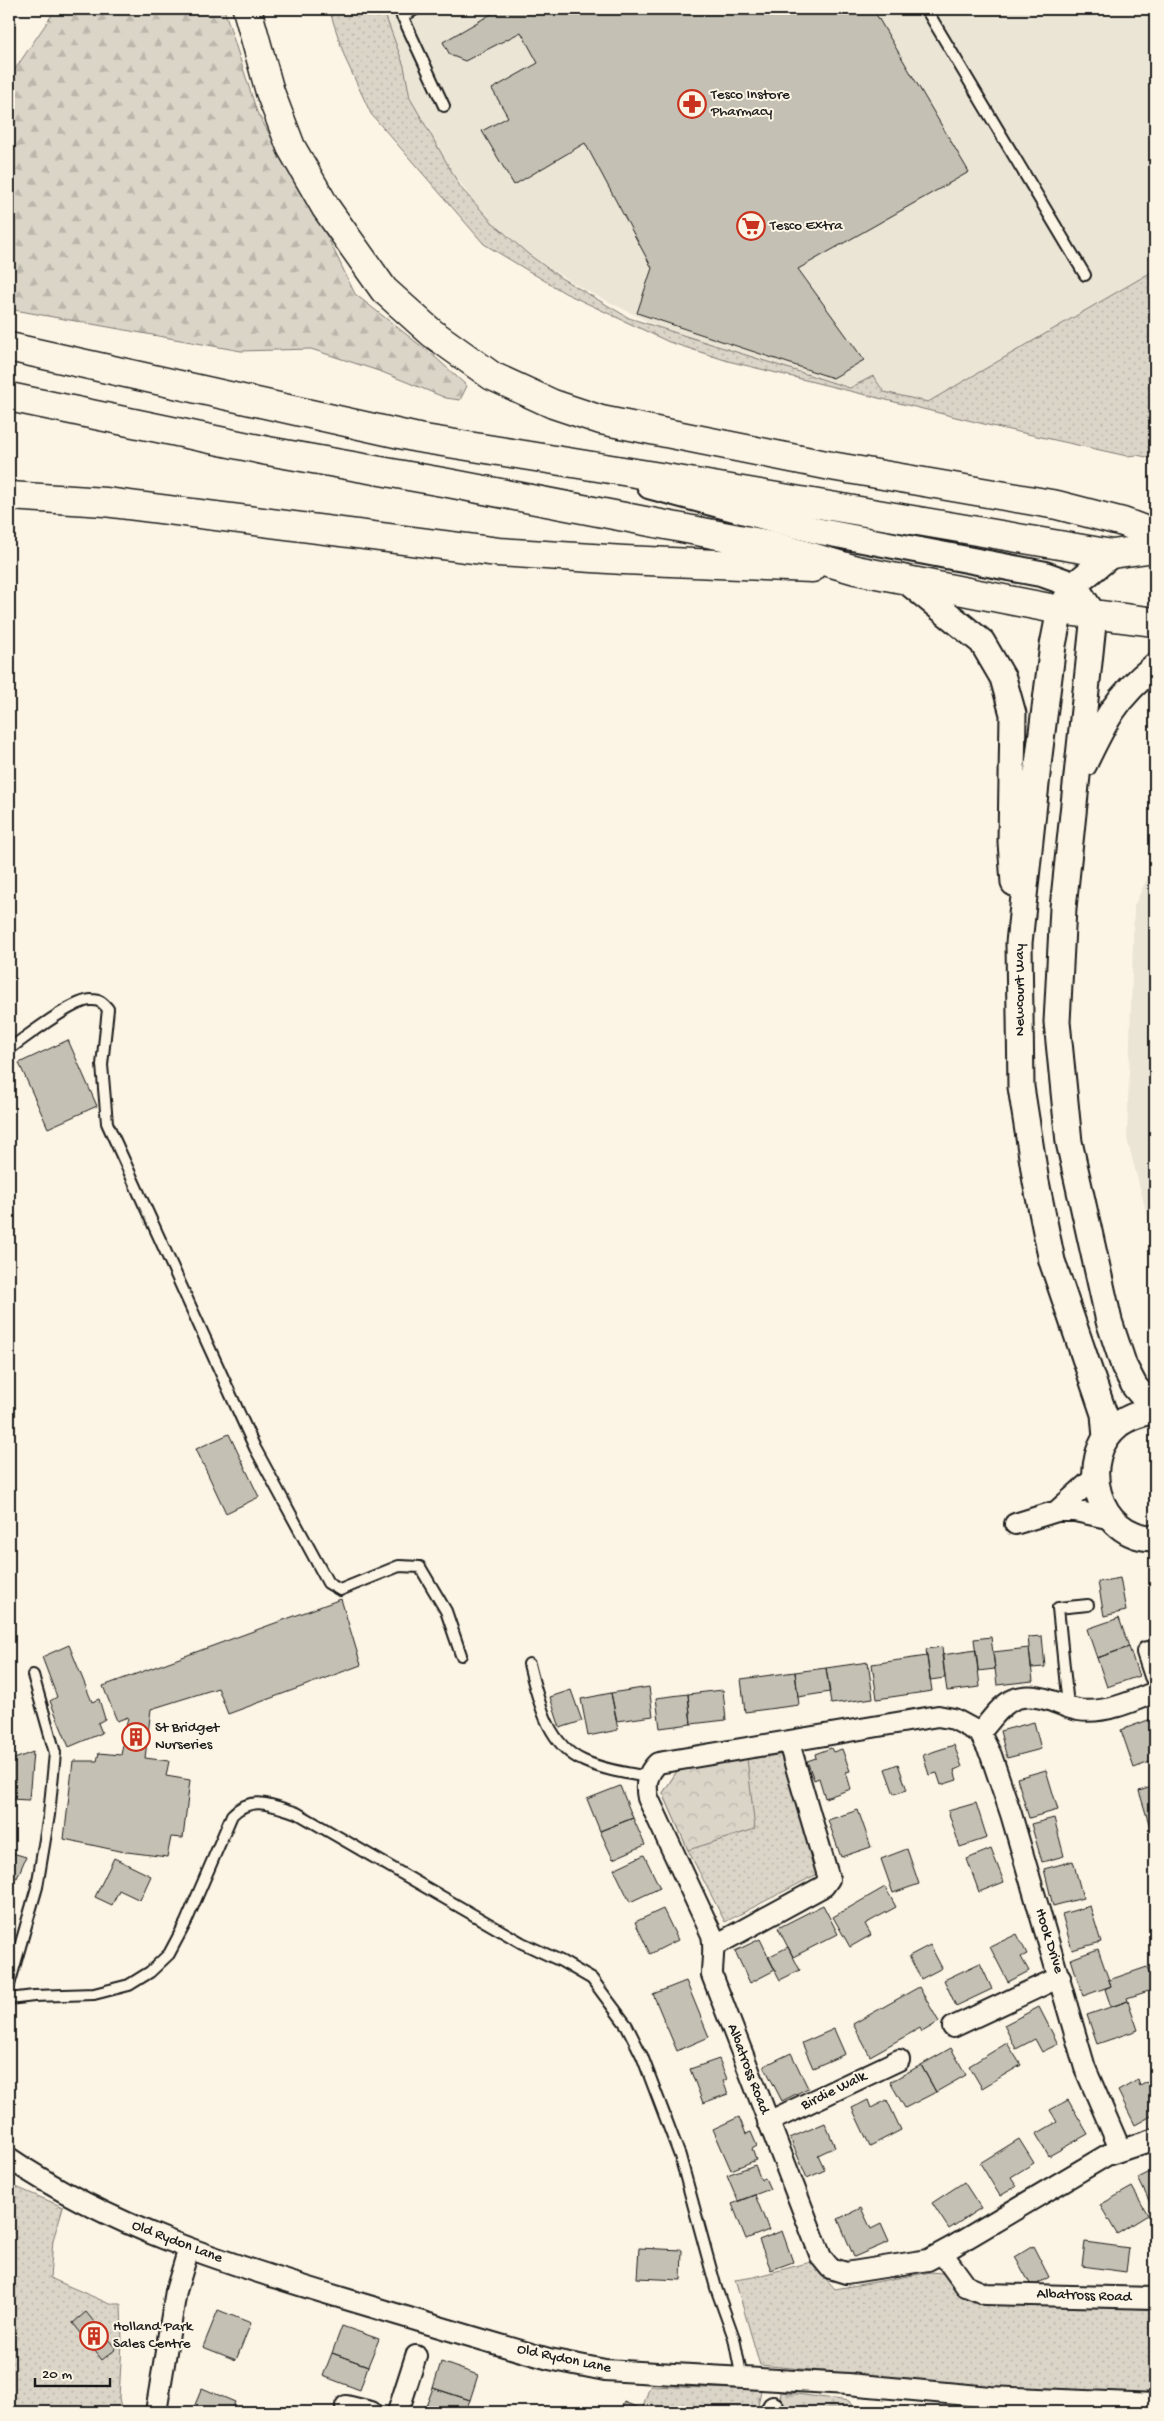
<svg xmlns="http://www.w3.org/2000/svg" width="1164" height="2421" viewBox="0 0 1164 2421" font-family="'Gochi Hand',sans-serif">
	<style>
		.built { fill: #ebe5d6 }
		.grass { fill: url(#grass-dots); stroke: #7c7872 }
		.forest { fill: url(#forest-firs); stroke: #7c7872 }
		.park { fill: url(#park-crowns); stroke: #7c7872 }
		.building { fill: #c4c0b3; stroke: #1c1c1c }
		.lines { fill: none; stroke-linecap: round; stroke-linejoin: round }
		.service-casing { stroke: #1c1c1c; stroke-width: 14 }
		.minor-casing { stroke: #1c1c1c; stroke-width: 24 }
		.tertiary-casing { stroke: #1c1c1c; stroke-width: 29 }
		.primary-casing { stroke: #1c1c1c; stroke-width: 31 }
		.service { stroke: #fcf5e5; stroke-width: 10 }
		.minor { stroke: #fcf5e5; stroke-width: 20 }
		.tertiary { stroke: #fcf5e5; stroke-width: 25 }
		.primary { stroke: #fcf5e5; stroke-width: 28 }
		.labels { text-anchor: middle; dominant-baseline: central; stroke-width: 4; stroke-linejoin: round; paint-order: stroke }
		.poi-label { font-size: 15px; fill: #1c1c1c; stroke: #fcf5e5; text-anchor: start }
		.street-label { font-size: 15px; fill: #1c1c1c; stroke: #fcf5e5 }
	</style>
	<defs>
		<pattern id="grass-dots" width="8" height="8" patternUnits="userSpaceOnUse" patternTransform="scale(1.25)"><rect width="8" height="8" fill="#dbd5c8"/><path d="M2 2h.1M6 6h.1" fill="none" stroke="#bbb6ab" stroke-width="1.8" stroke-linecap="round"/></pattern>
		<pattern id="forest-firs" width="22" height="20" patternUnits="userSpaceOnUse" patternTransform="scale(1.25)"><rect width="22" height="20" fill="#dbd5c8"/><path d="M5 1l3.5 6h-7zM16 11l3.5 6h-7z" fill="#bbb6ab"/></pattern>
		<pattern id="park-crowns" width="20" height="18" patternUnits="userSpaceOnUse" patternTransform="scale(1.25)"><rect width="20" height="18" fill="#dbd5c8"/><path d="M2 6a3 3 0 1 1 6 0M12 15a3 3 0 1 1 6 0" fill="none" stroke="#bbb6ab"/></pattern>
	</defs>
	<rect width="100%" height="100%" fill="#fcf5e5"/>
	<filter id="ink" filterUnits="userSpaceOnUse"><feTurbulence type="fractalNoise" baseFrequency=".02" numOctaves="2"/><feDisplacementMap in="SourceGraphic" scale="10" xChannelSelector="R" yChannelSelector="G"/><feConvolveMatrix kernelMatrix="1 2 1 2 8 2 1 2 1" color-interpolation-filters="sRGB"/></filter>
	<g filter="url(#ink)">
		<path class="built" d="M 378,9 L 1155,9 L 1155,459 L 921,406 L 753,360 L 657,326 L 585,290 L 500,239 L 427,136 L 383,29 Z
			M 1155,862 L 1155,1245 L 1127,1139 L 1134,906 Z"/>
		<path class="grass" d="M 329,9 L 383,9 L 404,66 L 410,98 L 461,188 L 492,222 L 528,254 L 561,278 L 629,318 L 850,388 L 873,376 L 884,392 L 928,402 L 1155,270 L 1155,459 L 1137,455 L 1127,456 L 996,427 L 728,361 L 669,342 L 565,293 L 484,244 L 371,114 L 345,58 Z
			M 786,1754 L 821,1872 L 725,1922 L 688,1850 L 663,1793 L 679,1768 Z
			M 9,2184 L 63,2207 L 53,2240 L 50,2278 L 110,2304 L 121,2304 L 122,2343 L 119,2398 L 122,2412 L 9,2412 Z
			M 811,2262 L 835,2289 L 931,2272 L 942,2273 L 953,2283 L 1060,2303 L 1155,2310 L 1155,2395 L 988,2387 L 760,2365 L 735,2280 L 754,2277 Z
			M 650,2386 L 761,2390 L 757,2412 L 641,2412 Z"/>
		<path class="forest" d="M 56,9 L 224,9 L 257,112 L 329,240 L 355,294 L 435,357 L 467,386 L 460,400 L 446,398 L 382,372 L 311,349 L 241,351 L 9,309 L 9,78 Z
			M 781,2392 L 849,2401 L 855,2412 L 779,2412 Z"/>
		<path class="park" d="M 747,1758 L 755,1829 L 688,1850 L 663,1793 L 679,1768 Z"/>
		<path class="building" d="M 500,9 L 873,9 L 969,172 L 798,269 L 864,360 L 833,378 L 637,313 L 652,268 L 585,143 L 514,185 L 482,131 L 508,117 L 492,89 L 538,63 L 521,32 L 465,61 L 450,55 L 443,42 Z
			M 68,1040 L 97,1106 L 48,1128 L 19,1063 Z
			M 229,1434 L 259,1497 L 226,1513 L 196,1449 Z
			M 1120,1578 L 1126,1611 L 1104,1616 L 1098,1582 Z
			M 341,1599 L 361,1665 L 228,1714 L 218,1688 L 151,1709 L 145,1758 L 169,1761 L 166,1776 L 190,1780 L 183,1838 L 171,1837 L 167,1857 L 119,1851 L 64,1839 L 73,1761 L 97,1761 L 99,1753 L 121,1755 L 128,1717 L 117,1721 L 103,1686 Z
			M 1119,1618 L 1129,1647 L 1097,1658 L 1087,1629 Z
			M 1042,1636 L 1045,1667 L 1031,1668 L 1028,1637 Z
			M 991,1637 L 995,1669 L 978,1671 L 974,1639 Z
			M 69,1645 L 92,1702 L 99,1699 L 105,1719 L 98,1723 L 102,1733 L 69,1747 L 50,1701 L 57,1697 L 42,1657 Z
			M 942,1647 L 945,1678 L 930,1680 L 926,1649 Z
			M 1129,1647 L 1139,1676 L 1107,1687 L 1097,1658 Z
			M 1029,1648 L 1033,1681 L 997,1685 L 993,1652 Z
			M 976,1650 L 980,1687 L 947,1691 L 942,1655 Z
			M 927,1656 L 932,1691 L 877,1699 L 872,1664 Z
			M 868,1662 L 873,1698 L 831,1704 L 826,1668 Z
			M 826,1668 L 830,1692 L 798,1697 L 795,1672 Z
			M 795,1672 L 799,1705 L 745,1712 L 741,1679 Z
			M 649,1687 L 653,1716 L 617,1721 L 611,1693 Z
			M 571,1690 L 582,1721 L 560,1728 L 550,1697 Z
			M 723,1690 L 726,1720 L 691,1724 L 688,1694 Z
			M 611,1693 L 618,1730 L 588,1736 L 581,1699 Z
			M 688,1694 L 691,1724 L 660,1728 L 656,1698 Z
			M 1151,1719 L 1155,1732 L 1155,1760 L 1134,1768 L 1121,1730 Z
			M 1034,1722 L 1041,1749 L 1007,1758 L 1000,1731 Z
			M 954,1745 L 962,1767 L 954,1770 L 957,1780 L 941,1785 L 937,1773 L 929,1775 L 923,1755 Z
			M 831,1748 L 833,1752 L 842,1749 L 850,1771 L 846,1772 L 851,1789 L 825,1798 L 819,1778 L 814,1780 L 807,1761 L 816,1758 L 815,1754 Z
			M 33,1752 L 29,1800 L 9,1799 L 9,1761 Z
			M 898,1764 L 907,1790 L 894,1794 L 885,1769 Z
			M 1046,1770 L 1058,1810 L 1029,1818 L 1017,1778 Z
			M 620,1786 L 633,1818 L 600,1831 L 587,1799 Z
			M 1155,1786 L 1155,1826 L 1150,1827 L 1139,1791 Z
			M 976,1803 L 987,1838 L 960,1847 L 948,1811 Z
			M 858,1810 L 871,1847 L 841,1857 L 828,1820 Z
			M 633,1818 L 645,1845 L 613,1859 L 600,1831 Z
			M 1054,1818 L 1064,1856 L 1042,1862 L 1031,1824 Z
			M 907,1849 L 919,1884 L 893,1893 L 881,1859 Z
			M 991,1849 L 1004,1882 L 979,1892 L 967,1859 Z
			M 9,1852 L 26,1857 L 17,1878 L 9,1875 Z
			M 644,1855 L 660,1888 L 630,1902 L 614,1869 Z
			M 114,1858 L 151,1876 L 140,1900 L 119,1890 L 112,1905 L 95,1897 Z
			M 1073,1861 L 1083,1898 L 1053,1906 L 1044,1869 Z
			M 885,1887 L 896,1907 L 865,1924 L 871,1935 L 850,1947 L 833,1917 Z
			M 823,1905 L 838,1934 L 793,1957 L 778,1928 Z
			M 1090,1906 L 1101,1942 L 1072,1950 L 1062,1914 Z
			M 663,1909 L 678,1940 L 650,1954 L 635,1922 Z
			M 1017,1934 L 1027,1954 L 1021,1957 L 1029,1971 L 1008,1982 L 990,1947 Z
			M 760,1939 L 775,1970 L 750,1983 L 735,1951 Z
			M 930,1945 L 942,1968 L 921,1979 L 909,1956 Z
			M 788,1947 L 800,1970 L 780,1980 L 768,1957 Z
			M 1098,1949 L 1111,1986 L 1083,1996 L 1071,1959 Z
			M 980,1963 L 992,1989 L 956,2006 L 944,1980 Z
			M 1147,1967 L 1155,1989 L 1127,1998 L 1128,2001 L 1111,2007 L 1105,1989 L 1111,1986 L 1109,1980 Z
			M 686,1981 L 709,2037 L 677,2051 L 653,1994 Z
			M 919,1987 L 939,2022 L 922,2032 L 920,2028 L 870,2056 L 853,2024 Z
			M 1128,2001 L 1138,2030 L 1097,2044 L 1087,2015 Z
			M 1039,2007 L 1058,2044 L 1042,2052 L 1035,2039 L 1016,2049 L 1004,2025 Z
			M 834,2029 L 845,2054 L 813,2068 L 802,2043 Z
			M 1007,2043 L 1021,2065 L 982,2088 L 969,2066 Z
			M 951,2048 L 966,2075 L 936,2092 L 921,2065 Z
			M 791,2053 L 808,2088 L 782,2101 L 764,2066 Z
			M 719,2059 L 727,2079 L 723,2081 L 728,2094 L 703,2103 L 690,2069 Z
			M 921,2065 L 936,2092 L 905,2108 L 890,2082 Z
			M 1155,2078 L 1155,2114 L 1135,2125 L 1118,2091 L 1138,2080 L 1140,2086 Z
			M 868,2100 L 871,2108 L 887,2100 L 901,2130 L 870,2146 L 852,2108 Z
			M 1068,2100 L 1088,2134 L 1049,2156 L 1036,2134 L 1057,2122 L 1050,2110 Z
			M 739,2117 L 746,2134 L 751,2132 L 757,2146 L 752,2149 L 756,2160 L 731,2170 L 713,2129 Z
			M 825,2123 L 835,2147 L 818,2155 L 825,2170 L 807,2178 L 790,2138 Z
			M 1019,2139 L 1034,2163 L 1011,2177 L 1017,2186 L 1000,2196 L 980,2163 Z
			M 755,2165 L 761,2180 L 765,2178 L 770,2189 L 738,2201 L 727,2175 Z
			M 1154,2170 L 1155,2174 L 1154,2211 L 1138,2178 Z
			M 964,2182 L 981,2208 L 949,2229 L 932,2203 Z
			M 1132,2187 L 1148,2215 L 1117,2234 L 1100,2205 Z
			M 755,2195 L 769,2230 L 746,2239 L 732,2204 Z
			M 861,2208 L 871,2229 L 881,2224 L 889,2242 L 854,2257 L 838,2219 Z
			M 782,2231 L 793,2262 L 771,2270 L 759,2240 Z
			M 1085,2242 L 1129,2248 L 1126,2272 L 1082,2266 Z
			M 1033,2246 L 1049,2277 L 1032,2287 L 1015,2257 Z
			M 639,2248 L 682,2250 L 681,2280 L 637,2278 Z
			M 218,2310 L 251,2323 L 236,2360 L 203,2347 Z
			M 86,2312 L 116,2349 L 102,2360 L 73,2323 Z
			M 342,2326 L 379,2339 L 368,2366 L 332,2353 Z
			M 332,2353 L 368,2366 L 360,2390 L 323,2376 Z
			M 441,2362 L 478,2375 L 470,2400 L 433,2388 Z
			M 202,2388 L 235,2402 L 231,2412 L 192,2412 Z
			M 433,2388 L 470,2400 L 465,2412 L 434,2412 L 425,2409 Z
			M 624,2402 L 639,2408 L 638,2412 L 620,2412 Z"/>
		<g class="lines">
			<defs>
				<path id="service" d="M 399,9 L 444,106
					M 926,9 L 1085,275
					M 402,17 L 416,9
					M 9,1049 C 25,1038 74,999 92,1000 C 100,1000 103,1003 108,1009 L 102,1065 L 107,1123 L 255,1448 L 328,1583 L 340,1590 L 399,1566 L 420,1567 L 446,1611 L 461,1655
					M 529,1664 C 538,1699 547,1745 584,1761 C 604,1770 627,1773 648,1777
					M 1068,1706 L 1058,1608 L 1088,1605
					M 9,1985 L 37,1887 L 49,1815 L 55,1753 L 33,1675
					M 9,1999 L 34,1996 L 94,1994 L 129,1985 L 150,1972 L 169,1954 L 186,1922 L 232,1815 C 252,1794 274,1806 297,1813 L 522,1943 L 561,1961 L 592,1979 L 627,2026 L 642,2056 L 680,2156 L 716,2288 L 734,2338 L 742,2379"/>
				<path id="minor" d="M 1057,1511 L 1094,1478
					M 1015,1524 L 1057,1511 L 1075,1511 L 1112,1519
					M 1147,1652 L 1155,1676
					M 980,1733 C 1001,1707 1012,1688 1049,1700 C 1058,1703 1068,1708 1078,1710 C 1105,1714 1131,1702 1155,1692
					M 714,1946 L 824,1886 L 829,1879 L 789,1743
					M 953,2027 L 1060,1977
					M 768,2122 L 899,2060
					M 1120,2149 L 1085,2068 L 1011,1814 L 991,1755 L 980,1733 L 954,1719 L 938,1716 L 658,1763 C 647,1773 645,1784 648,1798 L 712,1935 C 715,1948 712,1961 712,1975 L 821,2257 L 830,2268 L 846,2273 L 928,2260 L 952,2247 L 1107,2155 L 1155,2139
					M 9,2158 C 111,2228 231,2265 349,2300 C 416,2320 482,2340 549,2359 L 605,2370 L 848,2384 L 990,2397 L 1155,2404
					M 942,2253 L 966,2286 L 985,2294 L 1155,2298
					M 346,2406 L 371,2412
					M 156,2412 L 176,2291 L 189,2248
					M 398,2412 L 416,2356
					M 771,2412 L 773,2407"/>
				<path id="tertiary" d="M 650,486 L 818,531 L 1043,574 L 1074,585 L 1094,615 L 1063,908 L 1057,1022 L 1069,1142 L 1109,1321 L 1124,1366 L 1135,1387 L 1155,1410
					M 903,578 L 982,642 L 1003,678 L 1013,714 L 1011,842 L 1014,883
					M 1084,764 C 1105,720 1116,697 1155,666
					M 1155,1410 C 1142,1413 1130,1416 1119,1424 C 1075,1458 1097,1539 1155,1538
					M 1106,1438 L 1104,1414 L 1052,1261 L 1036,1182 L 1021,1087 L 1019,943 L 1039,756 L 1053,645 L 1060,610 L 1074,585 L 1112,554"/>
				<path id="primary" d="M 247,9 L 270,92 L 291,147 L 326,208 L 384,290 L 432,333 L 492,376 L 553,404 L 601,420 L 831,466 L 1057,505 L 1123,522 L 1155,534
					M 9,347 L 418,438 L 660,477 L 1112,554 L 1155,548
					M 9,397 L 268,451 L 448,483 L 770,545 L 856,570 L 1060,610 L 1155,622
					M 9,496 L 105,502 L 498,552 L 624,560 L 812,568"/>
			</defs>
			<use href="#service" class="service-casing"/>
			<use href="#minor" class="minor-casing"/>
			<use href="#tertiary" class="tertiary-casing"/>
			<use href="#primary" class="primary-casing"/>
			<use href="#service" class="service"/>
			<use href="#minor" class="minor"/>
			<use href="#tertiary" class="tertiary"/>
			<use href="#primary" class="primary"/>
		</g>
	</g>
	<defs>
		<symbol id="pharmacy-ring" viewBox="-11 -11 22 22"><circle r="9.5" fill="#fcf5e5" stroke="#c8321e" stroke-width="1.5"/><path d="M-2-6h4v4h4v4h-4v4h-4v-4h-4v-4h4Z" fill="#c8321e"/></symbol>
		<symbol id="supermarket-ring" viewBox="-11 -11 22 22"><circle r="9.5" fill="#fcf5e5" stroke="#c8321e" stroke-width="1.5"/><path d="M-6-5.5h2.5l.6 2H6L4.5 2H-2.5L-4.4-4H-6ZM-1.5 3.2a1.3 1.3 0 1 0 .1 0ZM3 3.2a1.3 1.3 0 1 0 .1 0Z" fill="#c8321e"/></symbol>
		<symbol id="building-ring" viewBox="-11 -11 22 22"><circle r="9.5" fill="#fcf5e5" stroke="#c8321e" stroke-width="1.5"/><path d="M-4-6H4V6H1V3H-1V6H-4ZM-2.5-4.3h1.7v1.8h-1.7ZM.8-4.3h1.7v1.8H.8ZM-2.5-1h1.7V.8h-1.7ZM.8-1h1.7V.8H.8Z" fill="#c8321e"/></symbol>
	</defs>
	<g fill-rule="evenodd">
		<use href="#pharmacy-ring" x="676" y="88" width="32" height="32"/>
		<use href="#supermarket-ring" x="735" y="210" width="32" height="32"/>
		<use href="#building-ring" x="120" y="1721" width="32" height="32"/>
		<use href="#building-ring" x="78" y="2320" width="32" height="32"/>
	</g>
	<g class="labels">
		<g class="poi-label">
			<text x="711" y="95">Tesco Instore<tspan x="711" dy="17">Pharmacy</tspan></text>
			<text x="770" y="226">Tesco Extra</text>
			<text x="155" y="1728">St Bridget<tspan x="155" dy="17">Nurseries</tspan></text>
			<text x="113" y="2327">Holland Park<tspan x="113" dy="17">Sales Centre</tspan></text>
		</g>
		<g class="street-label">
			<text transform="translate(1020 990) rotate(-90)">Newcourt Way</text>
			<text transform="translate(1049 1941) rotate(73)">Hook Drive</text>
			<text transform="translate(748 2069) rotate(69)">Albatross Road</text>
			<text transform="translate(834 2091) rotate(-26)">Birdie Walk</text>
			<text transform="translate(177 2242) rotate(21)">Old Rydon Lane</text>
			<text transform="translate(1084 2296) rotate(2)">Albatross Road</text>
			<text transform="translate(564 2359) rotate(12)">Old Rydon Lane</text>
		</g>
	</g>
	<rect width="1164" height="2421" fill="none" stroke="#fcf5e5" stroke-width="30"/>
	<rect x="15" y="15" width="1134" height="2391" fill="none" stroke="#1c1c1c" stroke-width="2" filter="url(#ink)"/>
	<path d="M35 2378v8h75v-8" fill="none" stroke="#1c1c1c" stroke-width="2.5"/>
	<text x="42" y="2378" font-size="15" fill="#1c1c1c" stroke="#fcf5e5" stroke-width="4" paint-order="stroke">20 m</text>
</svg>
